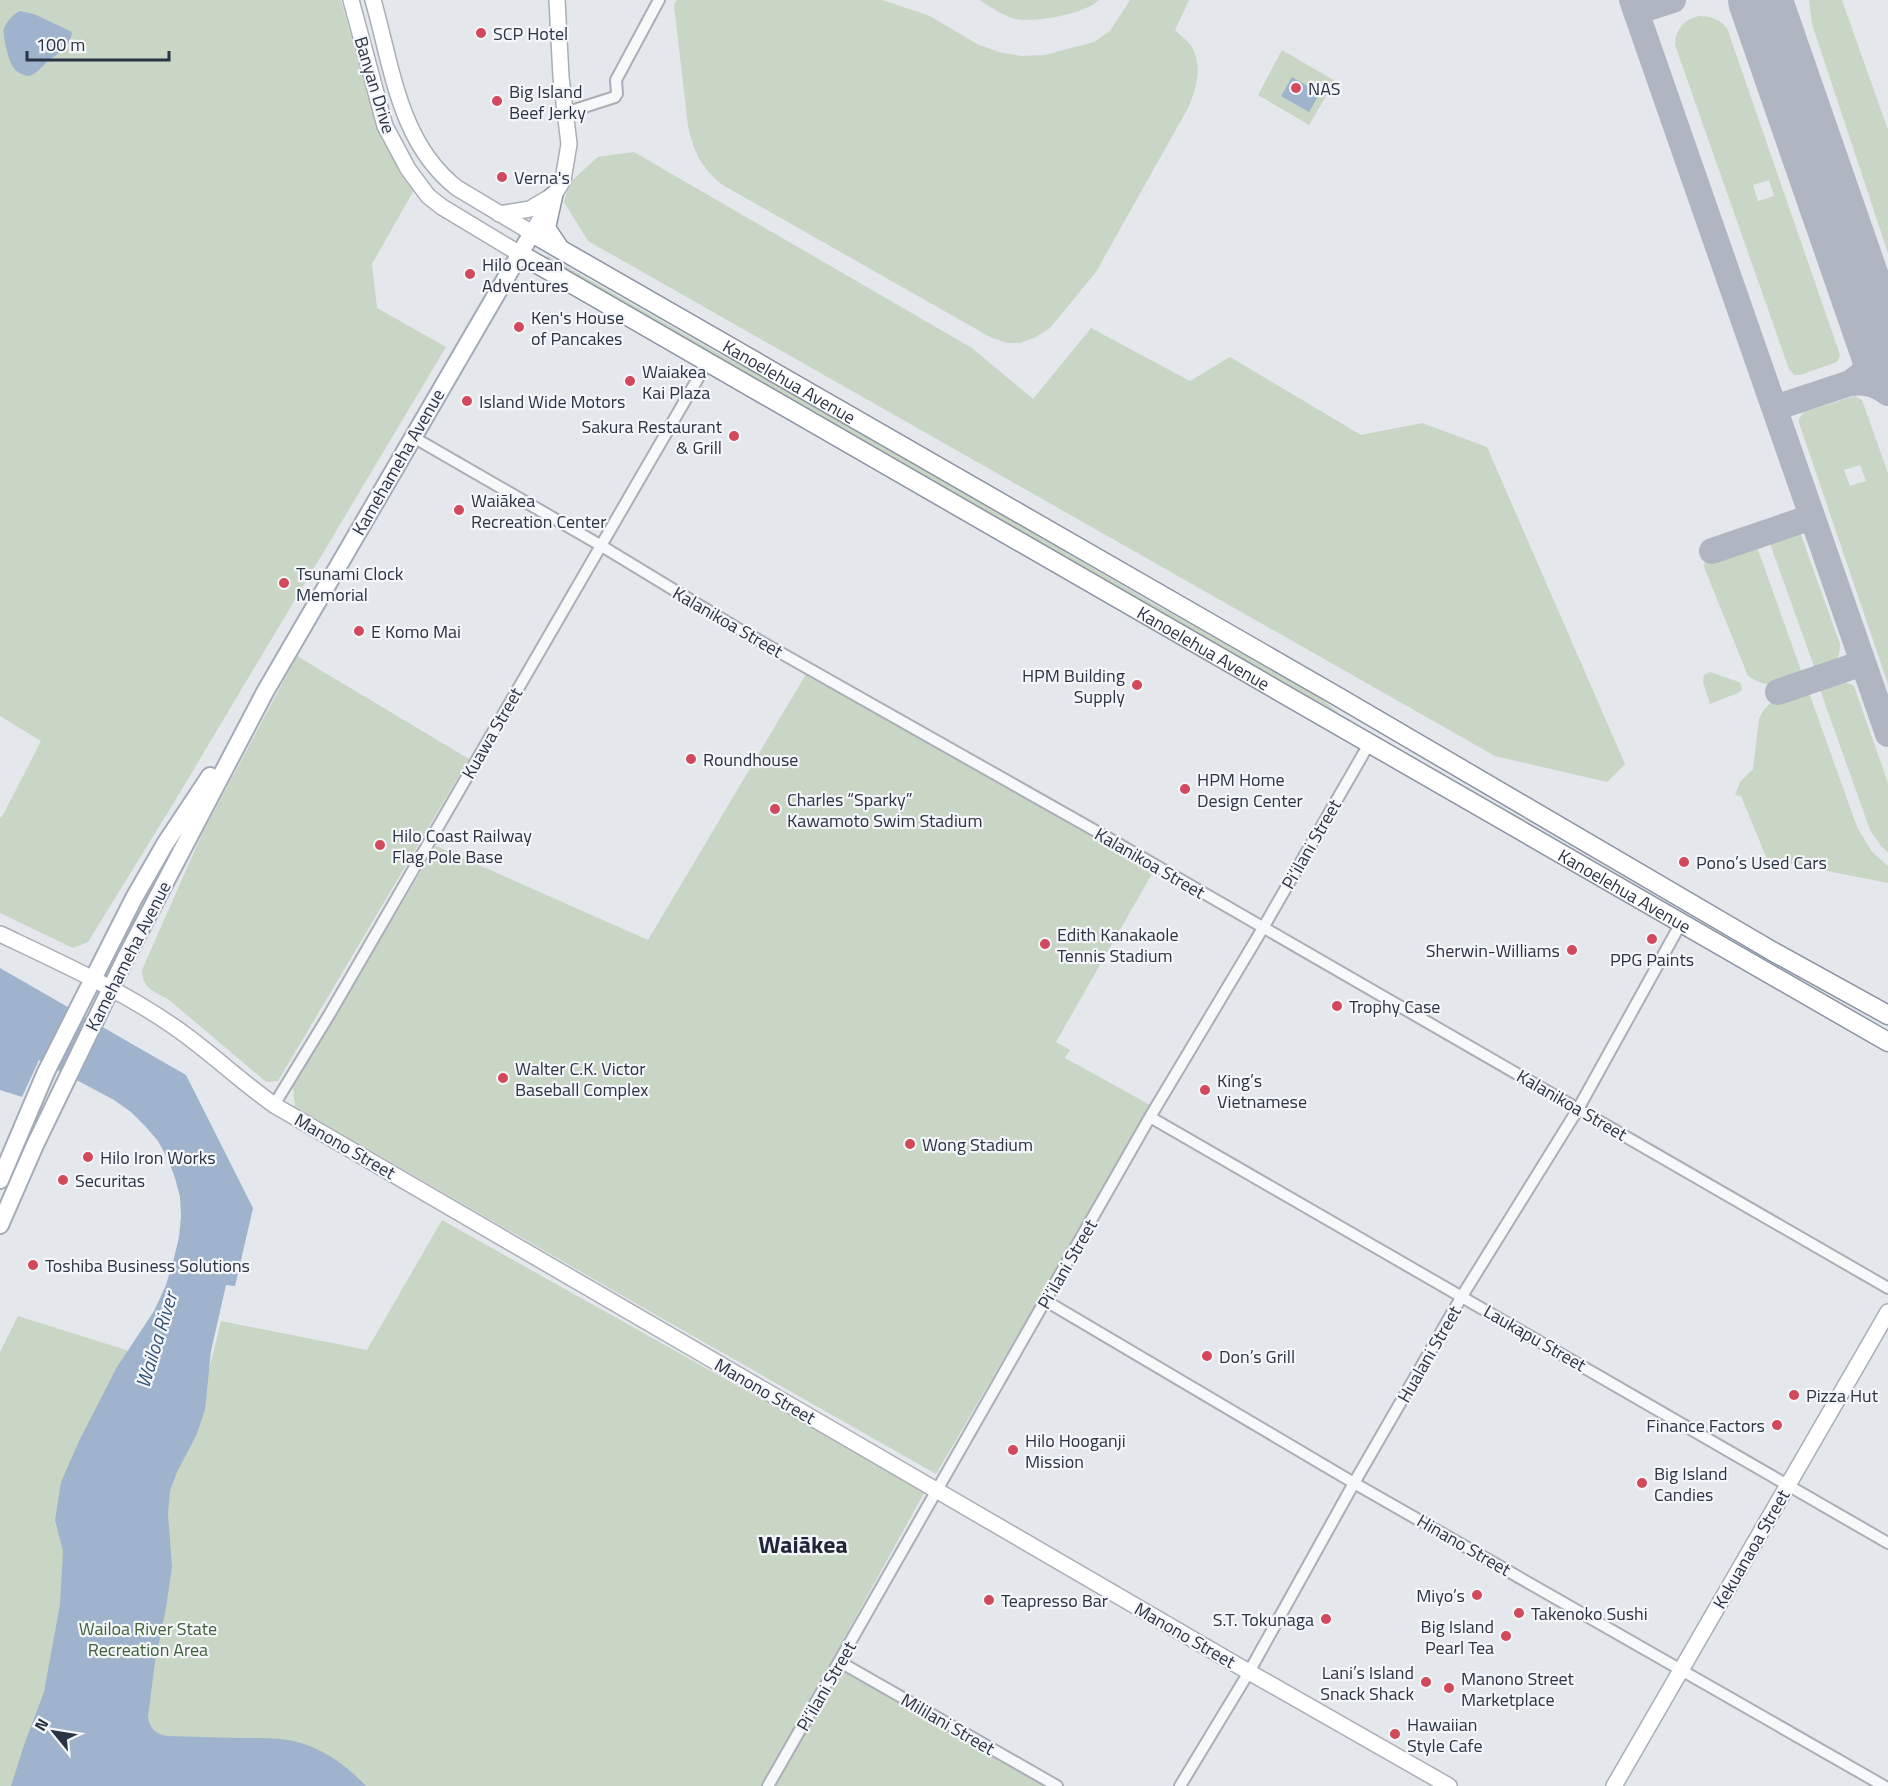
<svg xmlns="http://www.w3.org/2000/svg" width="1888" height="1786" viewBox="0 0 1888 1786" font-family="'Titillium Web',sans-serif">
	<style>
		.green { fill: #c9d6c5; fill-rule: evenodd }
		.water { fill: #9fb4cc }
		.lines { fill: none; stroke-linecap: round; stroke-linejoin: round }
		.taxiway { stroke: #b0b6c1; stroke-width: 26 }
		.runway { stroke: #b0b6c1; stroke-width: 64 }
		.street-casing { stroke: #a9aeb7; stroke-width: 14 }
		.secondary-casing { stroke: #a9aeb7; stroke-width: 18 }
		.primary-casing { stroke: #a3abb8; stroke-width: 20 }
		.highway-casing { stroke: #8b94a3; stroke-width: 21 }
		.street { stroke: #f7f8fa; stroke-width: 10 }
		.secondary { stroke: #fff; stroke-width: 15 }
		.primary { stroke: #fff; stroke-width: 16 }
		.highway { stroke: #fff; stroke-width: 18 }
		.poi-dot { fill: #d1495b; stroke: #f4f6f9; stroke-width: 2 }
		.labels { text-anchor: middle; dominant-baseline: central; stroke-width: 4.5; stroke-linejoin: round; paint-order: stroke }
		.poi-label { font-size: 18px; fill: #2b3445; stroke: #f4f6f9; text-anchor: start }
		.street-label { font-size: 18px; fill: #2b3445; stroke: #f4f6f9 }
		.park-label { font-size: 18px; fill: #3f6138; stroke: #f4f6f9 }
		.water-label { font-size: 20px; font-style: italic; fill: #34527a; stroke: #f4f6f9 }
		.district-label { font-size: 24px; font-weight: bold; fill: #1d2536; stroke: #f4f6f9 }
	</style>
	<rect width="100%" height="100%" fill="#e4e7ec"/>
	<path class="green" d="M 0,0 L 341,0 L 367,93 L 388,151 L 414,190 L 372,264 L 377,308 L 446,347 L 173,804 L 88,942 L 73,948 L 0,913 L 0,818 L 3,815 L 41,741 L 0,716 Z
		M 677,0 L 882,0 L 930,16 L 977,44 L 999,52 L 1021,56 L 1045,55 L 1094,42 L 1110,31 L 1130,0 L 1189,0 L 1175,30 C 1180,35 1188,41 1192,47 C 1203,67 1196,90 1188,108 L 1096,272 L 1050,328 L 1034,338 L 1020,343 L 1007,343 L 990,337 L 721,184 C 701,166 694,153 688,126 L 674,5 Z
		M 979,0 L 1099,0 C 1085,14 1032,24 1012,18 C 1001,14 989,6 979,0 Z
		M 1809,0 L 1842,0 L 1888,130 L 1888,253 L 1812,24 Z
		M 1699,16 C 1710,16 1720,19 1727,28 L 1839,352 L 1840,356 L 1837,362 L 1800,375 L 1794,375 L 1789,369 L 1675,45 C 1676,28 1684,20 1699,16 ZM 1769,180 L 1774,196 L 1758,201 L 1753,185 Z
		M 1282,50 L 1335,81 L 1309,125 L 1258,95 Z
		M 634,152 L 972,348 L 1033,399 L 1091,328 L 1190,381 L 1230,357 L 1361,435 L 1422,423 L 1487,447 L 1625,764 L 1607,782 L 1495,756 L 588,241 L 564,202 L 569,183 L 598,157 Z
		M 548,256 L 721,355 L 788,390 L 1149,601 L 1265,665 L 1318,696 L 1340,714 L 736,370 L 544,258 Z
		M 1855,396 L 1862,400 L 1888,473 L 1888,684 L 1799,423 L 1799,419 L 1804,412 ZM 1860,465 L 1866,481 L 1850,486 L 1844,470 Z
		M 1797,531 L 1800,532 L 1840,644 C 1840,663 1831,666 1816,672 L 1769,541 Z
		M 1757,547 L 1803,676 C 1782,684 1768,690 1748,676 L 1704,567 L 1705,560 L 1708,558 Z
		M 297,656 L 469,759 L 278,1081 L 266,1082 L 168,999 C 153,991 143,989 142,970 L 202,834 Z
		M 808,671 L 1153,872 L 1056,1042 L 1070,1050 L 1065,1058 L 1152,1106 L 936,1474 L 656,1315 L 295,1107 L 293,1087 L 436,846 L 648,940 Z
		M 1710,672 L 1739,682 L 1741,684 L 1742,689 L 1740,692 L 1710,704 L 1703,682 L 1704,675 Z
		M 1833,680 L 1843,681 L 1854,686 L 1888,783 L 1888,852 L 1881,846 L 1870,830 L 1818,684 Z
		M 1808,690 L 1857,827 L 1872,852 L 1888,866 L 1888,883 L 1767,859 L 1741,796 L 1735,795 L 1740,782 L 1753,769 L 1759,719 L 1763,711 L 1769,704 L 1777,699 Z
		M 442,1220 L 925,1491 L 830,1664 L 1047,1786 L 0,1786 L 0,1352 L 18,1316 L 126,1350 L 208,1374 L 221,1321 L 367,1350 Z"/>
	<path class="water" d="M 20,11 L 34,14 L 72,32 C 70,47 59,53 48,61 C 41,67 38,73 29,76 C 23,75 16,72 13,67 C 9,62 2,34 4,29 C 6,22 13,14 20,11 Z
		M 1292,77 L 1320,93 L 1309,112 L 1281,96 Z
		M 0,968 L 186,1075 L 253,1208 L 235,1286 L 226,1285 L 211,1351 L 205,1410 L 196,1436 L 177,1472 L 170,1491 L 168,1514 L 172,1567 L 166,1608 L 155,1662 L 148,1717 C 149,1728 156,1734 167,1736 C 191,1737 216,1737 241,1738 C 261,1738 282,1737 301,1743 C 327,1751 348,1767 366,1786 L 11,1786 L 24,1745 L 44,1692 L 60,1604 L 63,1551 L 55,1520 L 61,1482 L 80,1439 L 117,1367 L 154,1311 L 166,1285 L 174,1258 L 179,1237 L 181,1216 L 180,1197 L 175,1178 L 168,1159 L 158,1141 L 145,1126 L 131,1112 L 114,1100 L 39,1060 L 22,1097 L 0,1090 Z"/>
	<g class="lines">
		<path class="taxiway" d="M 1632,0 L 1888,734
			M 1752,0 L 1767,21
			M 1636,12 L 1673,0
			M 1850,383 C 1865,381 1876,384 1888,393
			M 1775,408 L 1850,383 L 1861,375 L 1869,363 L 1874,347 L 1870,318
			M 1712,551 L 1812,517
			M 1778,692 L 1863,663"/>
		<path class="runway" d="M 1760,0 L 1888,368"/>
		<defs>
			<path id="street" d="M 617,94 L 616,80 L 659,0
				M 565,113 L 615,97
				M 413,437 L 600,545 L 735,627 L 1117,843 L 1888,1288
				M 274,1105 L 329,1015 L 708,361
				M 1150,1117 L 1888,1543
				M 1046,1301 L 1354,1483 L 1884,1786
				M 840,1662 L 1057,1786
				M 768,1786 L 1150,1117 L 1263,928 L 1369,744
				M 1180,1786 L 1249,1672 L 1354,1483 L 1462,1296 L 1578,1109 L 1681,923"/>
			<path id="secondary" d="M 351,0 L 385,126 L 408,169 L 428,196 L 442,207 L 520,254
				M 373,0 C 392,66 399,143 457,188 L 532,233 L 563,180 L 569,144 L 561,77 L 557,0
				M 499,214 L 530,209 L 550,197
				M 0,934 C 59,962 119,989 173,1026 C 208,1050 239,1080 274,1105 L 1249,1672 L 1449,1786
				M 1614,1786 L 1888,1312"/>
			<path id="primary" d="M 0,1180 L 46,1072 L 134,898 L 165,844 L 210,776
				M 0,1225 L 35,1145 L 126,957 L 265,692 L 532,233"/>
			<g id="highway">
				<path d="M 553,196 L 546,228 L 558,246"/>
				<path id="s1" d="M 532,233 L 1335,695 L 1772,951 L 1888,1015"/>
				<path id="s2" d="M 520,254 L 1888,1042"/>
			</g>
		</defs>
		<use href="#street" class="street-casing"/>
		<use href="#secondary" class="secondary-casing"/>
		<use href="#primary" class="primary-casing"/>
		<use href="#highway" class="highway-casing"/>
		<use href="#street" class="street"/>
		<use href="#secondary" class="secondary"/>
		<use href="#primary" class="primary"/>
		<use href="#highway" class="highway"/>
	</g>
	<g class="poi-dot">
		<circle cx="481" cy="33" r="6"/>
		<circle cx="1296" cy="88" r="6"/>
		<circle cx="497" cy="101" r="6"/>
		<circle cx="502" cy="177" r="6"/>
		<circle cx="470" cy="274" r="6"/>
		<circle cx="519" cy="327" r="6"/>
		<circle cx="630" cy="381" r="6"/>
		<circle cx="467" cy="401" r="6"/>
		<circle cx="734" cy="436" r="6"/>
		<circle cx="459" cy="510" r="6"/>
		<circle cx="284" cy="583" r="6"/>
		<circle cx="359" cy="631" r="6"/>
		<circle cx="1137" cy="685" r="6"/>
		<circle cx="691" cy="759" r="6"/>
		<circle cx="1185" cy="789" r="6"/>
		<circle cx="775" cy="809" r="6"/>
		<circle cx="380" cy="845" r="6"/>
		<circle cx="1684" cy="862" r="6"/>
		<circle cx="1652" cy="939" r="6"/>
		<circle cx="1045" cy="944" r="6"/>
		<circle cx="1572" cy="950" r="6"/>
		<circle cx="1337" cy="1006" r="6"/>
		<circle cx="503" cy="1078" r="6"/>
		<circle cx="1205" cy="1090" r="6"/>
		<circle cx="910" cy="1144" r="6"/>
		<circle cx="88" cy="1157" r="6"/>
		<circle cx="63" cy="1180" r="6"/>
		<circle cx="33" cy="1265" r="6"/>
		<circle cx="1207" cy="1356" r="6"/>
		<circle cx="1794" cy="1395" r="6"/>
		<circle cx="1777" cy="1425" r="6"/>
		<circle cx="1013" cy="1450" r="6"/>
		<circle cx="1642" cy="1483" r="6"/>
		<circle cx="1477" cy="1595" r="6"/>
		<circle cx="989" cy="1600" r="6"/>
		<circle cx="1519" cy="1613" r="6"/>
		<circle cx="1326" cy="1619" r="6"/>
		<circle cx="1506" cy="1636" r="6"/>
		<circle cx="1426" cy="1682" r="6"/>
		<circle cx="1449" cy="1688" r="6"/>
		<circle cx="1395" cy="1734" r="6"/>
	</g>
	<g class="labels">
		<g class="poi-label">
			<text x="493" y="33">SCP Hotel</text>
			<text x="1308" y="88">NAS</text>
			<text x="509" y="91">Big Island<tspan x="509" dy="21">Beef Jerky</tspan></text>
			<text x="514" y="177">Verna's</text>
			<text x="482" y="264">Hilo Ocean<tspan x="482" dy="21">Adventures</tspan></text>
			<text x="531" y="317">Ken's House<tspan x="531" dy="21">of Pancakes</tspan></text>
			<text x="642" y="371">Waiakea<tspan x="642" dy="21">Kai Plaza</tspan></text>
			<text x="479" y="401">Island Wide Motors</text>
			<text x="722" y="426" text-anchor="end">Sakura Restaurant<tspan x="722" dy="21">&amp; Grill</tspan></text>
			<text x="471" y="500">Waiākea<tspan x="471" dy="21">Recreation Center</tspan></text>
			<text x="296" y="573">Tsunami Clock<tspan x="296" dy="21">Memorial</tspan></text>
			<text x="371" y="631">E Komo Mai</text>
			<text x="1125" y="675" text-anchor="end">HPM Building<tspan x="1125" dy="21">Supply</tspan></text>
			<text x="703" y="759">Roundhouse</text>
			<text x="1197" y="779">HPM Home<tspan x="1197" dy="21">Design Center</tspan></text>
			<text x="787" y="799">Charles “Sparky”<tspan x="787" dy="21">Kawamoto Swim Stadium</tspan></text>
			<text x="392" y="835">Hilo Coast Railway<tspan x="392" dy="21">Flag Pole Base</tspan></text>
			<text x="1696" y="862">Pono’s Used Cars</text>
			<text x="1057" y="934">Edith Kanakaole<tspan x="1057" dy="21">Tennis Stadium</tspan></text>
			<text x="1560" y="950" text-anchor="end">Sherwin-Williams</text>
			<text x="1652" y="959" text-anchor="middle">PPG Paints</text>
			<text x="1349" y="1006">Trophy Case</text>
			<text x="515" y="1068">Walter C.K. Victor<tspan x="515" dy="21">Baseball Complex</tspan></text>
			<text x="1217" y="1080">King’s<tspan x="1217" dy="21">Vietnamese</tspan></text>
			<text x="922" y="1144">Wong Stadium</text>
			<text x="100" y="1157">Hilo Iron Works</text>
			<text x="75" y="1180">Securitas</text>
			<text x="45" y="1265">Toshiba Business Solutions</text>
			<text x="1219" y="1356">Don’s Grill</text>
			<text x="1806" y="1395">Pizza Hut</text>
			<text x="1765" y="1425" text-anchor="end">Finance Factors</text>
			<text x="1025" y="1440">Hilo Hooganji<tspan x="1025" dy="21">Mission</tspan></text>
			<text x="1654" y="1473">Big Island<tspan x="1654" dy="21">Candies</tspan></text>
			<text x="1465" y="1595" text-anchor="end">Miyo’s</text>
			<text x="1001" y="1600">Teapresso Bar</text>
			<text x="1531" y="1613">Takenoko Sushi</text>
			<text x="1314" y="1619" text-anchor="end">S.T. Tokunaga</text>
			<text x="1494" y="1626" text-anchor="end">Big Island<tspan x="1494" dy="21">Pearl Tea</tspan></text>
			<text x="1414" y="1672" text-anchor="end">Lani’s Island<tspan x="1414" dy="21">Snack Shack</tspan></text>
			<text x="1461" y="1678">Manono Street<tspan x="1461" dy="21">Marketplace</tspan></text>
			<text x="1407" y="1724">Hawaiian<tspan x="1407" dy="21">Style Cafe</tspan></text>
		</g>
		<g class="street-label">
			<text transform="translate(375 85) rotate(73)">Banyan Drive</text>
			<text stroke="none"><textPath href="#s1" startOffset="297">Kanoelehua Avenue</textPath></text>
			<text transform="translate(398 462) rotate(-60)">Kamehameha Avenue</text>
			<text transform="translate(728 622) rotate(30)">Kalanikoa Street</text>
			<text stroke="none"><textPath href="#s2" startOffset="789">Kanoelehua Avenue</textPath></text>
			<text transform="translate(492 733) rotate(-60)">Kuawa Street</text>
			<text transform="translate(1311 844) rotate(-60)">Pi‘ilani Street</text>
			<text transform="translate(1150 863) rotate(30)">Kalanikoa Street</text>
			<text stroke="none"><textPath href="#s2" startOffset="1275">Kanoelehua Avenue</textPath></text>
			<text transform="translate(128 956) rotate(-63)">Kamehameha Avenue</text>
			<text transform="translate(1572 1105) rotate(30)">Kalanikoa Street</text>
			<text transform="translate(345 1146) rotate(30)">Manono Street</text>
			<text transform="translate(1067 1264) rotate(-60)">Pi‘ilani Street</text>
			<text transform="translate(1535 1338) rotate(30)">Laukapu Street</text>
			<text transform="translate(1429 1354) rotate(-60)">Hualani Street</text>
			<text transform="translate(765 1391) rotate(30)">Manono Street</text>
			<text transform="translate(1464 1545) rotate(30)">Hinano Street</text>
			<text transform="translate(1751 1549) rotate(-60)">Kekuanaoa Street</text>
			<text transform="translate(1185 1635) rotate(30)">Manono Street</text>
			<text transform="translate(826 1686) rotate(-60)">Pi‘ilani Street</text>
			<text transform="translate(948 1724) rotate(30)">Mililani Street</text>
		</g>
		<g class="park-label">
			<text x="148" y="1628">Wailoa River State<tspan x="148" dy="21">Recreation Area</tspan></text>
		</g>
		<g class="water-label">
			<text transform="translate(156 1340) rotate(-73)">Wailoa River</text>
		</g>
		<g class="district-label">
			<text x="803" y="1544">Waiākea</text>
		</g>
	</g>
	<g transform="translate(54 1732) rotate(300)" stroke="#f4f6f9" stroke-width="4.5" paint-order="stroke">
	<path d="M0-4.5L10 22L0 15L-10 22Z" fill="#2b3445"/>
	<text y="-9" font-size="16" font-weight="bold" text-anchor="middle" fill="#2b3445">N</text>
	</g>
	<path d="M27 51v9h142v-9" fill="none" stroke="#2b3445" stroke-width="3"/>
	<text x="36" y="51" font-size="18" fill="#2b3445" stroke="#f4f6f9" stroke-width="4.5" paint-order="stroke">100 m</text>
</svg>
